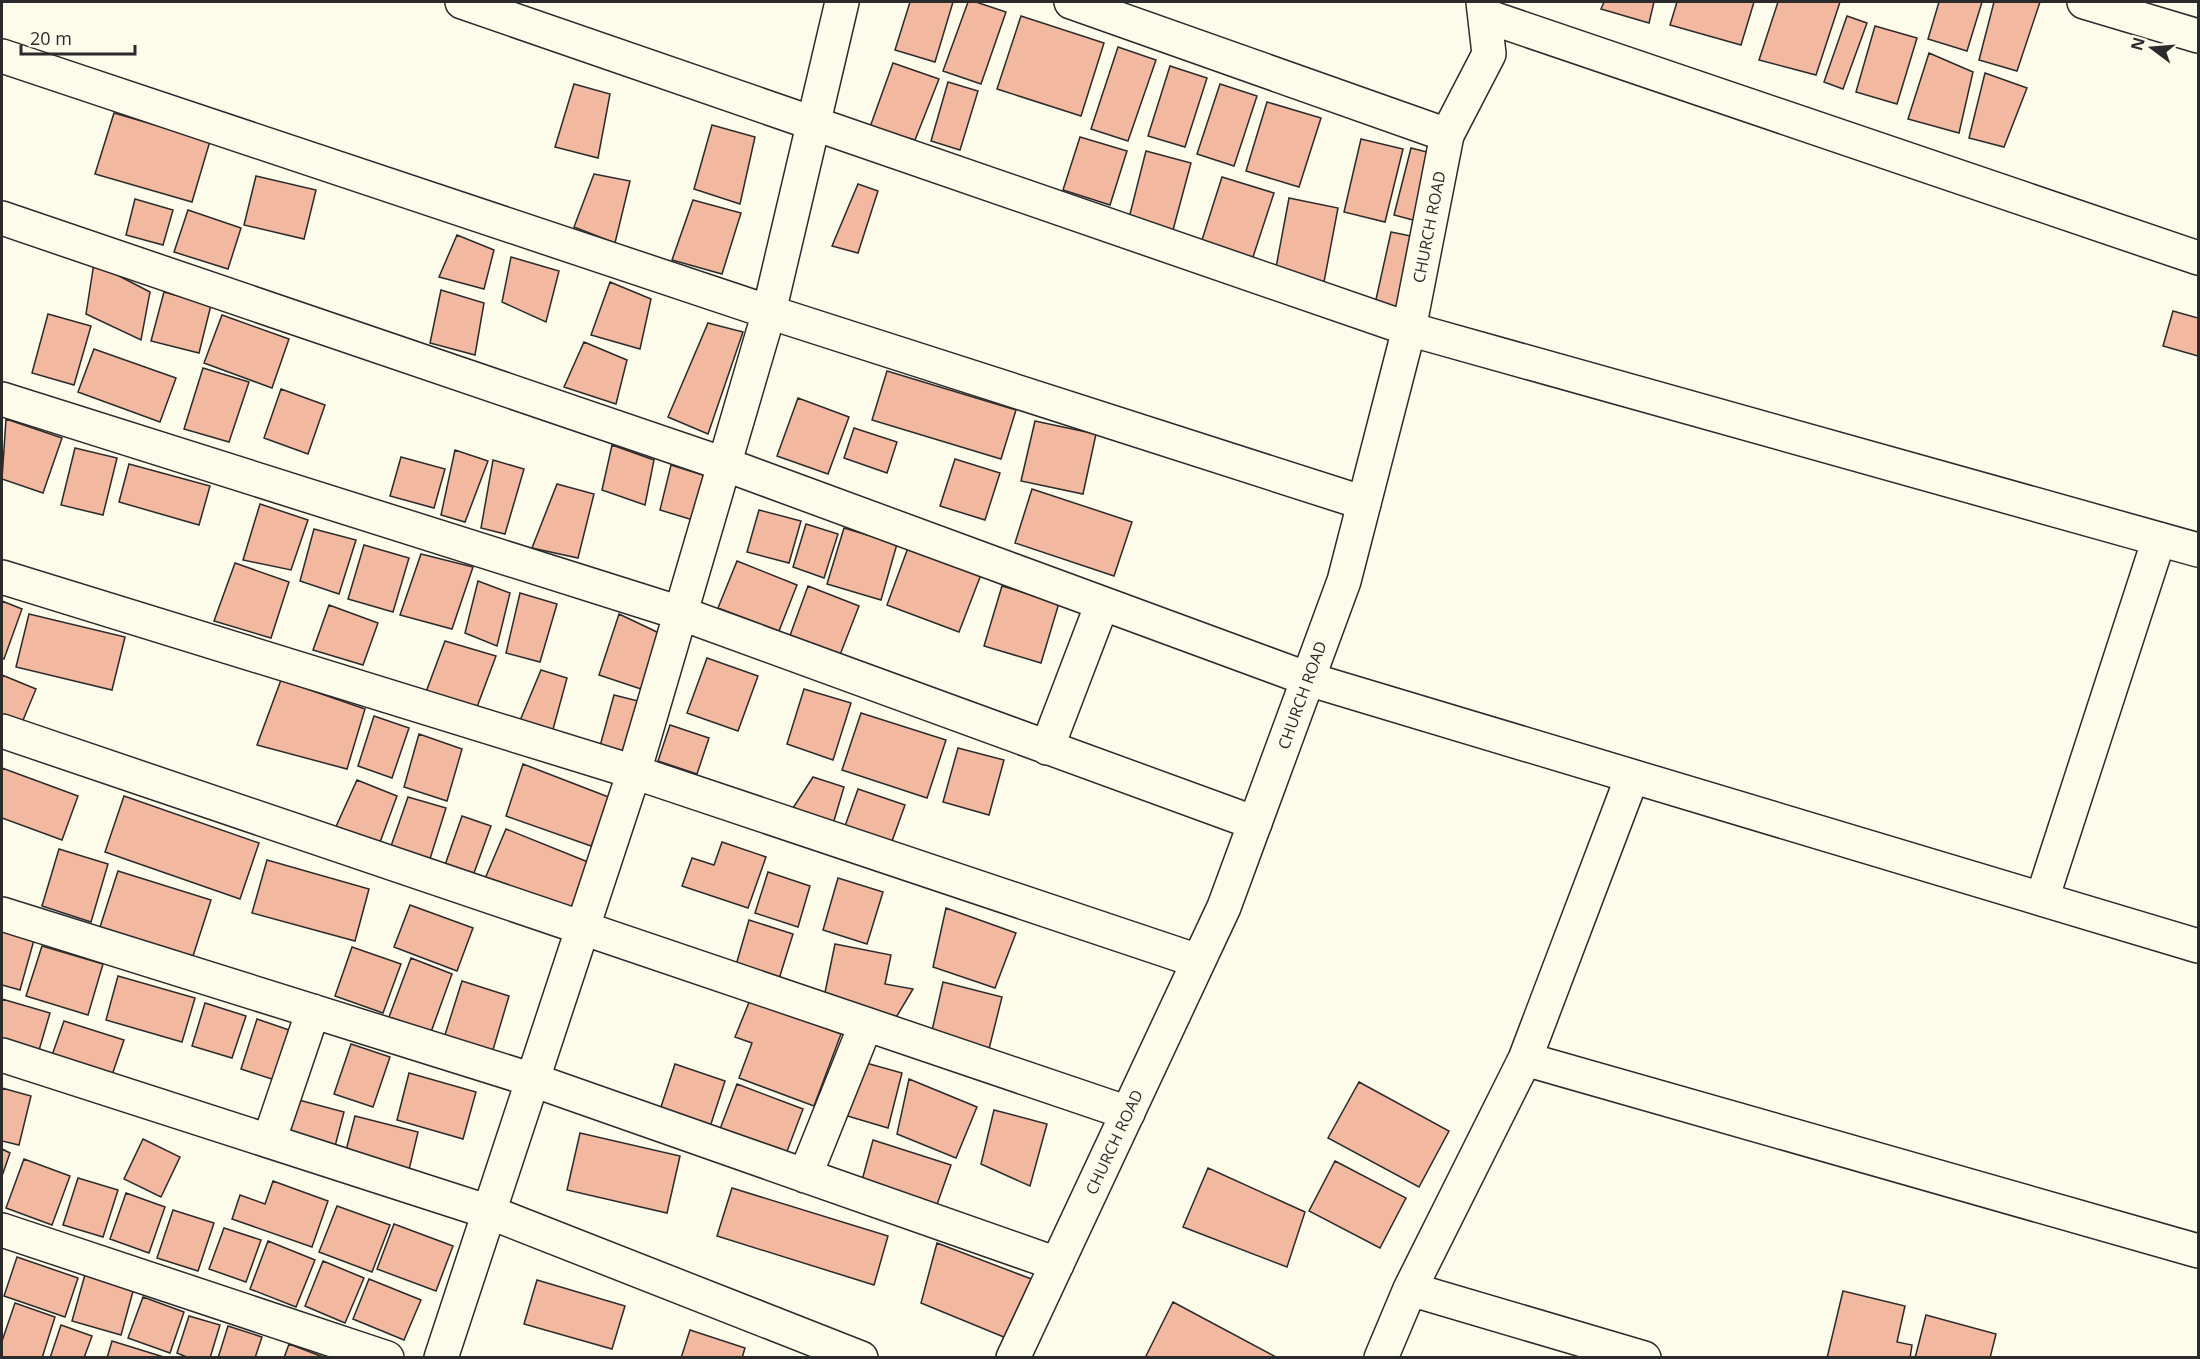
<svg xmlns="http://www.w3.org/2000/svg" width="2200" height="1359" viewBox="0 0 2200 1359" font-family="'Open Sans',sans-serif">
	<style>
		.building { fill: #f2b8a0; stroke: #2b2b2b; stroke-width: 1.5 }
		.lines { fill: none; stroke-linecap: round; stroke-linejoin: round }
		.minor-casing { stroke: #2b2b2b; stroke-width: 36 }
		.major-casing { stroke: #2b2b2b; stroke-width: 36 }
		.minor { stroke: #fdfbea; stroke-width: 33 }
		.major { stroke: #fdfbea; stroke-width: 33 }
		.labels { text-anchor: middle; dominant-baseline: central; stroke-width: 4.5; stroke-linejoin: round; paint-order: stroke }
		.street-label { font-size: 16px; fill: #2b2b2b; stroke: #fdfbea }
	</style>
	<rect width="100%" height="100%" fill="#fdfbea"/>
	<path class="building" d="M 910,2 L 953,2 L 935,62 L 895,50 Z
		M 968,2 L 976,2 L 1006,12 L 981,84 L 943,71 Z
		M 1604,2 L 1654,2 L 1649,23 L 1601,9 Z
		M 1677,2 L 1754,2 L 1741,45 L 1670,25 Z
		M 1778,2 L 1840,2 L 1816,75 L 1759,60 Z
		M 1939,2 L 1982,2 L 1967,51 L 1928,39 Z
		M 1994,2 L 2040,2 L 2017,71 L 1979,60 Z
		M 1021,16 L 1104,43 L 1081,116 L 997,89 Z
		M 1847,16 L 1867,23 L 1843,89 L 1824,82 Z
		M 1875,26 L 1917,38 L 1897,104 L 1856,92 Z
		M 1118,47 L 1156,60 L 1128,141 L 1091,129 Z
		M 1929,53 L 1973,72 L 1959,133 L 1908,119 Z
		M 893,63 L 939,79 L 915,140 L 870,127 Z
		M 1170,66 L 1207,78 L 1185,147 L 1148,136 Z
		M 1985,73 L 2027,88 L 2004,147 L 1969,138 Z
		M 948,82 L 978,91 L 960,150 L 931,141 Z
		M 574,84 L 610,94 L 598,158 L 555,147 Z
		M 1220,84 L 1257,96 L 1234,166 L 1197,154 Z
		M 1267,102 L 1321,118 L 1299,187 L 1246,171 Z
		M 114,113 L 210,141 L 192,202 L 95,174 Z
		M 712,125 L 755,137 L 740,204 L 694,189 Z
		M 1080,137 L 1127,151 L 1110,205 L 1063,190 Z
		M 1361,139 L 1403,149 L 1385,222 L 1344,212 Z
		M 1411,148 L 1435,154 L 1417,221 L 1394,215 Z
		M 1146,151 L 1191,163 L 1173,230 L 1129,218 Z
		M 594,174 L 630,181 L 615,243 L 574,227 Z
		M 256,176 L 316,190 L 304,239 L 244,225 Z
		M 1222,177 L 1274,193 L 1252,260 L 1201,243 Z
		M 858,184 L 878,191 L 858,253 L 832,246 Z
		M 1289,198 L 1338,208 L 1324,282 L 1275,273 Z
		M 135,199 L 173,210 L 163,245 L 126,235 Z
		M 693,200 L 741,213 L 722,274 L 672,260 Z
		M 188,210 L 241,228 L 228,269 L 174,252 Z
		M 1391,232 L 1416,237 L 1399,309 L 1375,304 Z
		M 457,235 L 494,250 L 484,289 L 439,277 Z
		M 511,257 L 559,271 L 546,322 L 502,302 Z
		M 94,263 L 150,292 L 141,340 L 86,314 Z
		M 610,282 L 651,299 L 640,349 L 591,335 Z
		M 441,290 L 484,303 L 475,355 L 430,343 Z
		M 164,292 L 211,305 L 199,353 L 151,341 Z
		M 2173,311 L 2198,318 L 2198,356 L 2163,346 Z
		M 48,314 L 91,326 L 74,385 L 32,373 Z
		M 222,315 L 289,339 L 272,388 L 204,363 Z
		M 708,323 L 743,332 L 708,434 L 668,417 Z
		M 584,342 L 627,360 L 616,404 L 564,387 Z
		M 94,349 L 176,378 L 160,422 L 78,392 Z
		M 203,368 L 249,382 L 229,442 L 184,429 Z
		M 887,371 L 1016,410 L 1001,459 L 872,420 Z
		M 281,389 L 325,405 L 308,454 L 264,438 Z
		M 798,398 L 849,417 L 828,474 L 777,456 Z
		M 6,419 L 62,438 L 43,493 L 2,479 Z
		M 1035,421 L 1096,434 L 1083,494 L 1021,481 Z
		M 854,428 L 897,442 L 887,473 L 844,458 Z
		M 612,445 L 654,460 L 645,505 L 602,490 Z
		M 75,448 L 117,458 L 103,515 L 61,505 Z
		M 455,450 L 488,461 L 465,522 L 441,515 Z
		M 401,457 L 445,469 L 434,508 L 390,496 Z
		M 955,459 L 1000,473 L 985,520 L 940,506 Z
		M 493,460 L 524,469 L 505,534 L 481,528 Z
		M 129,464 L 210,486 L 199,525 L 119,502 Z
		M 671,465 L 706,476 L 693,520 L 660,510 Z
		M 557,484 L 594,494 L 578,558 L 532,548 Z
		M 1032,489 L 1132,522 L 1114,576 L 1015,543 Z
		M 260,504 L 308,520 L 291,570 L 243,560 Z
		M 759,510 L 801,521 L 789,563 L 747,552 Z
		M 806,524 L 838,534 L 824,578 L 793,567 Z
		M 844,528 L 897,544 L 881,600 L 827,584 Z
		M 314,529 L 356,540 L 339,594 L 300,581 Z
		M 364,545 L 409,558 L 393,612 L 348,599 Z
		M 909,545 L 982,572 L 959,632 L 887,605 Z
		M 421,554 L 473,567 L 452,629 L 400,615 Z
		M 737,561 L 797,585 L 779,631 L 718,608 Z
		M 235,563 L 289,582 L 271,638 L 214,621 Z
		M 478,581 L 510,593 L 497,646 L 465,633 Z
		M 808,586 L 859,606 L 838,660 L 788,641 Z
		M 1002,586 L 1059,603 L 1041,663 L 984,646 Z
		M 520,593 L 557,604 L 540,662 L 506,653 Z
		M 2,601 L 22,609 L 4,659 L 2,658 Z
		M 329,605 L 378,623 L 363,665 L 313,650 Z
		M 29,614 L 125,637 L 112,690 L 16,667 Z
		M 619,614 L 659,633 L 644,690 L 599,675 Z
		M 445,641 L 496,656 L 477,707 L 426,692 Z
		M 707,658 L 758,676 L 738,731 L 687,713 Z
		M 541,670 L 567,678 L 552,733 L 519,723 Z
		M 2,675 L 36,689 L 21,725 L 2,718 Z
		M 281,680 L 365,709 L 347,769 L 257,745 Z
		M 804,689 L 851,703 L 833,760 L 787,744 Z
		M 614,695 L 638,701 L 624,752 L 600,746 Z
		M 861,713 L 946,740 L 927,798 L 842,770 Z
		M 374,716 L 409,728 L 392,778 L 358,766 Z
		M 670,725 L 709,738 L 697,774 L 658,761 Z
		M 419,734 L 462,749 L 447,801 L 404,787 Z
		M 958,748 L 1004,760 L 989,815 L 943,802 Z
		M 523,764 L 611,798 L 591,846 L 506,816 Z
		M 2,768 L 78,796 L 62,840 L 2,818 Z
		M 813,777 L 844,787 L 833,824 L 791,811 Z
		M 357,780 L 397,796 L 379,845 L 334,831 Z
		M 858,789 L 905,805 L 891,844 L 844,829 Z
		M 124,796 L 259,843 L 240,899 L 105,852 Z
		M 408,797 L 446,808 L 429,862 L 390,849 Z
		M 462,816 L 491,826 L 474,873 L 445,865 Z
		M 506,829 L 588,862 L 572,912 L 484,881 Z
		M 722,842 L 766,857 L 748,908 L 682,886 L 692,858 L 714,865 Z
		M 59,849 L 108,864 L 91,922 L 42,906 Z
		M 267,860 L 369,889 L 355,941 L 252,913 Z
		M 118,871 L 211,900 L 193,956 L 100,927 Z
		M 768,872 L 810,886 L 798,927 L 755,913 Z
		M 838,878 L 883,892 L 867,944 L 823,930 Z
		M 410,905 L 473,928 L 457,971 L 394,947 Z
		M 946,908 L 1016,933 L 995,988 L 933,967 Z
		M 749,920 L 793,934 L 779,979 L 736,965 Z
		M 2,930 L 34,940 L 20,990 L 2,985 Z
		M 835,944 L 891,955 L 885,984 L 913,989 L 897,1016 L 823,1002 Z
		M 42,946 L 103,964 L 88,1015 L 26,996 Z
		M 352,947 L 401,964 L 383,1013 L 335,996 Z
		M 411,958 L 452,974 L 431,1032 L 389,1017 Z
		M 118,976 L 195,998 L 182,1042 L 106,1020 Z
		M 462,981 L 509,996 L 492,1053 L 444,1038 Z
		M 943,982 L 1002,997 L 989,1049 L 931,1035 Z
		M 2,999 L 50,1013 L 37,1057 L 2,1046 Z
		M 750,1000 L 841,1034 L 814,1106 L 739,1078 L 752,1043 L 735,1037 Z
		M 205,1003 L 246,1016 L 232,1058 L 192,1046 Z
		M 257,1019 L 292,1031 L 275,1080 L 241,1069 Z
		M 64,1021 L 124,1040 L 110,1081 L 50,1061 Z
		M 351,1044 L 390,1057 L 373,1107 L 334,1094 Z
		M 859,1061 L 902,1073 L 888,1128 L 844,1115 Z
		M 675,1064 L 725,1081 L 709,1130 L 659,1113 Z
		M 409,1073 L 476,1092 L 463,1139 L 397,1120 Z
		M 909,1079 L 977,1107 L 956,1158 L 897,1134 Z
		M 1359,1082 L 1449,1131 L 1419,1187 L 1328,1138 Z
		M 737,1084 L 803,1109 L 786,1154 L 720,1129 Z
		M 2,1088 L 31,1096 L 19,1145 L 2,1141 Z
		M 295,1099 L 344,1112 L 334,1150 L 284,1136 Z
		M 994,1110 L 1047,1124 L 1030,1186 L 981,1164 Z
		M 355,1116 L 418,1132 L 408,1174 L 344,1158 Z
		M 580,1133 L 680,1156 L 667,1213 L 567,1190 Z
		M 143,1139 L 180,1157 L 161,1197 L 124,1179 Z
		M 873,1140 L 951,1165 L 934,1213 L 861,1184 Z
		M 2,1149 L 10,1153 L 2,1176 Z
		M 24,1159 L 70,1176 L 52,1225 L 6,1208 Z
		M 1335,1161 L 1406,1198 L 1380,1248 L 1309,1211 Z
		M 1208,1168 L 1305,1212 L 1287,1267 L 1183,1227 Z
		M 78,1178 L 118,1190 L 103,1237 L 63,1225 Z
		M 273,1181 L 328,1201 L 312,1247 L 232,1219 L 240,1195 L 265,1204 Z
		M 732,1188 L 888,1236 L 874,1285 L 717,1236 Z
		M 126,1193 L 165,1207 L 149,1253 L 110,1239 Z
		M 337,1206 L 390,1225 L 372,1272 L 319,1252 Z
		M 173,1210 L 214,1223 L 198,1271 L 157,1258 Z
		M 394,1224 L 453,1246 L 436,1291 L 377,1269 Z
		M 224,1228 L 261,1240 L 246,1282 L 209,1269 Z
		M 268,1241 L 315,1260 L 296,1307 L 250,1289 Z
		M 937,1243 L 1034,1280 L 1011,1340 L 921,1303 Z
		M 17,1257 L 78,1278 L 65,1317 L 4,1296 Z
		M 323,1261 L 364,1278 L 345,1323 L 305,1306 Z
		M 86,1271 L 135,1284 L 121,1335 L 72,1321 Z
		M 369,1279 L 421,1300 L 404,1340 L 353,1319 Z
		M 537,1280 L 625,1306 L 612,1349 L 524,1324 Z
		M 1843,1291 L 1905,1306 L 1897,1342 L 1912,1345 L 1910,1358 L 1827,1358 Z
		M 143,1297 L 184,1312 L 170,1353 L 128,1338 Z
		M 1173,1302 L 1278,1358 L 1145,1358 Z
		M 15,1303 L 55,1317 L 42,1358 L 2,1358 L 2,1341 Z
		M 1926,1315 L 1996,1334 L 1990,1358 L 1915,1358 Z
		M 189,1316 L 220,1325 L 210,1358 L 189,1358 L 177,1353 Z
		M 61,1325 L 92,1336 L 84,1358 L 50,1358 Z
		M 228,1326 L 262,1337 L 255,1358 L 218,1358 Z
		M 690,1330 L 745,1348 L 742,1358 L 681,1358 Z
		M 112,1341 L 167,1358 L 107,1358 Z
		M 289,1344 L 326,1358 L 284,1358 Z"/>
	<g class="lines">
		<defs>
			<path id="minor" d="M 462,2 L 1409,329 L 2198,550
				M 1071,2 L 1447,135
				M 2084,2 L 2198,36
				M 1486,16 L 2198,258
				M 2,56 L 769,312 L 1364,503
				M 2,218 L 724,464 L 1308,679 L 2198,946
				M 2,399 L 680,613 L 1255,823
				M 2,577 L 634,772 L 1198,961
				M 2,731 L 1128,1113
				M 1047,748 L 1102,604
				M 2042,899 L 2159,539
				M 2,914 L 533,1080 L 1057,1264
				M 2,1055 L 489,1212 L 861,1358
				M 1525,1059 L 2198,1251
				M 269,1141 L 313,1011
				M 805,1176 L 866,1024
				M 2,1230 L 387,1358
				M 1410,1289 L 1644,1358
				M 441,1358 L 634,772 L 769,312 L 842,2
				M 1381,1358 L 1410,1289 L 1525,1059 L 1632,777"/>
			<path id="major" d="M 1013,1358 L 1224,907 L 1344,581 L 1409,329 L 1447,135 L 1489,54 L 1483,2"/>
		</defs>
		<use href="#minor" class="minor-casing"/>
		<use href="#major" class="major-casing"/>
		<use href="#minor" class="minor"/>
		<use href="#major" class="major"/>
	</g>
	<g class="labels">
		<g class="street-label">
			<text transform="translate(1429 227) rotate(-79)">CHURCH ROAD</text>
			<text transform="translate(1302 695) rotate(-70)">CHURCH ROAD</text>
			<text transform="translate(1114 1142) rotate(-65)">CHURCH ROAD</text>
		</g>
	</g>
	<rect width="2200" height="1359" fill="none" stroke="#2b2b2b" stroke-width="6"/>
	<g transform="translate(2152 48) rotate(286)" stroke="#fdfbea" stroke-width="4.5" paint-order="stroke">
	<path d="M0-4.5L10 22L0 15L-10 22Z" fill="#2b2b2b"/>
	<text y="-9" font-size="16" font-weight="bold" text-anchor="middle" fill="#2b2b2b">N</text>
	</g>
	<path d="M21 45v9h114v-9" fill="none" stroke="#2b2b2b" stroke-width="3"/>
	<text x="30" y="45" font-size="18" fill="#2b2b2b" stroke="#fdfbea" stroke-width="4.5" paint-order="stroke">20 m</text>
</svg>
